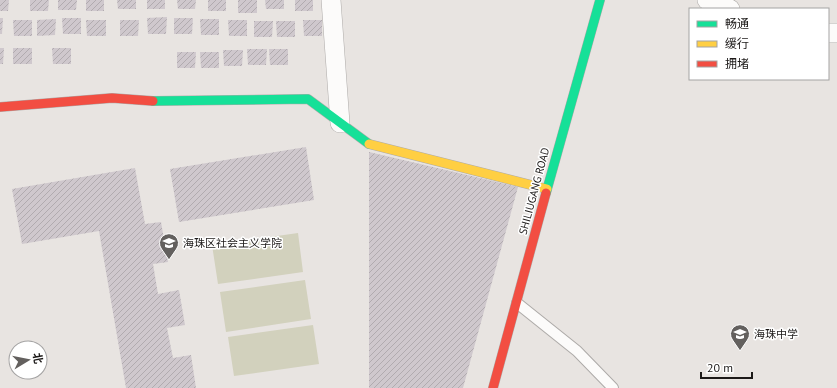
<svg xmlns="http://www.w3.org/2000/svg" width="837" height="388" viewBox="0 0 837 388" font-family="'PT Sans','Noto Sans SC',sans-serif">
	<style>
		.pitch { fill: #d2d1bd }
		.building { fill: url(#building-hatch) }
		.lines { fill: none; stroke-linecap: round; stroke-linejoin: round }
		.lane-casing { stroke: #adaaa8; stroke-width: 12 }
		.street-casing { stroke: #adaaa8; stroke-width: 20 }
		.fast-casing { stroke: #adaaa8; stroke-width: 10 }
		.slow-casing { stroke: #adaaa8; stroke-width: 10 }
		.jam-casing { stroke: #adaaa8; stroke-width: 10 }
		.lane { stroke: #fcfbfa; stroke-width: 10 }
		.street { stroke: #fcfbfa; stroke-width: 19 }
		.fast { stroke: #16e098; stroke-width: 9 }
		.slow { stroke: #ffcf43; stroke-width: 9 }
		.jam { stroke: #f24e42; stroke-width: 9 }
		.labels { text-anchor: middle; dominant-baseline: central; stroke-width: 3; stroke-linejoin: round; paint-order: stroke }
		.street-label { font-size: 11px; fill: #1c1918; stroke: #fff }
		.poi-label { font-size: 11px; fill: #1c1918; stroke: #fff; text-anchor: start }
	</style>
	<defs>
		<pattern id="building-hatch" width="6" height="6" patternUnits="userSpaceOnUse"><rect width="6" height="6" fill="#cfc8cd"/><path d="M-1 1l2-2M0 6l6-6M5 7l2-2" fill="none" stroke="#b1abaf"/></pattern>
	</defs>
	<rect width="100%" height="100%" fill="#e8e4e1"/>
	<path class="pitch" d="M 298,233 L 303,272 L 218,284 L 212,245 Z
		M 305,280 L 311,319 L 226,332 L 220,292 Z
		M 313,325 L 319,364 L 234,376 L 228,337 Z"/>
	<path class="building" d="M 0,0 L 9,0 L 8,11 L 0,11 Z
		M 30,0 L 49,0 L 48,11 L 30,11 Z
		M 58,0 L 77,0 L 76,10 L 58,10 Z
		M 86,0 L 104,0 L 104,11 L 86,11 Z
		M 117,0 L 136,0 L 136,9 L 118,9 Z
		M 147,0 L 165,0 L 165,9 L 147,9 Z
		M 177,0 L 196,0 L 195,9 L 178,9 Z
		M 208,0 L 226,0 L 226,11 L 208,11 Z
		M 238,0 L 257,0 L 257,13 L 238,13 Z
		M 265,0 L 284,0 L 284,9 L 266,9 Z
		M 295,0 L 313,0 L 313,11 L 295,11 Z
		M 167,17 L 166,34 L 148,34 L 147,18 Z
		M 0,18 L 3,18 L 2,34 L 0,34 Z
		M 62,18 L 81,18 L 81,34 L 63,34 Z
		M 174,18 L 193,18 L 192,34 L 174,34 Z
		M 56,19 L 55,35 L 37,36 L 37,20 Z
		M 200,19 L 219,19 L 219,35 L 201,35 Z
		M 13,20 L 32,20 L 32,36 L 14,36 Z
		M 86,20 L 106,20 L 106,36 L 87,36 Z
		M 120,20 L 139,20 L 138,36 L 120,36 Z
		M 228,20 L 247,20 L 247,36 L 229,36 Z
		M 303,20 L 322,20 L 322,36 L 304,36 Z
		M 254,21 L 273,21 L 272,37 L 254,37 Z
		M 276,21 L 295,21 L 295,37 L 277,37 Z
		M 0,48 L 4,48 L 3,64 L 0,64 Z
		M 13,48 L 32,48 L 32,64 L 13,64 Z
		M 52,48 L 71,48 L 71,64 L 53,64 Z
		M 247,49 L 267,49 L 266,65 L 248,65 Z
		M 269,49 L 288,49 L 288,65 L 270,65 Z
		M 223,50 L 243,50 L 242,66 L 224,66 Z
		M 177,52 L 196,52 L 195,68 L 177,68 Z
		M 200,52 L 219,52 L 219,68 L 201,68 Z
		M 306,147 L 314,200 L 179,222 L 170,169 Z
		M 369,152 L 518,187 L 463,388 L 369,388 Z
		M 135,168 L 145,224 L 161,222 L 168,262 L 153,264 L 158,294 L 179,290 L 185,325 L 167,328 L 173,358 L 191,355 L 196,388 L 126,388 L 99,231 L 22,244 L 12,189 Z"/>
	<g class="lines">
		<defs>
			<path id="lane" d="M 517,303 L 577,351 L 613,388"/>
			<path id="street" d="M 331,0 L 340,123
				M 707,0 L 730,9
				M 828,33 L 837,33"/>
			<path id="fast" d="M 153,101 L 308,99 L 369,144
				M 546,193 L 600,0"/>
			<path id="slow" d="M 369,144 L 547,189"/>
			<path id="jam" d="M 0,107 L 112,98 L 153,101
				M 493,388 L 546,193"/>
		</defs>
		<use href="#lane" class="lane-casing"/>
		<use href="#street" class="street-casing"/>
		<use href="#fast" class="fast-casing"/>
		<use href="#slow" class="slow-casing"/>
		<use href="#jam" class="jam-casing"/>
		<use href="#lane" class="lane"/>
		<use href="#street" class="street"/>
		<use href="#fast" class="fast"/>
		<use href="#slow" class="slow"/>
		<use href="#jam" class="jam"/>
	</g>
	<defs>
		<symbol id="university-pin" viewBox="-11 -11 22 30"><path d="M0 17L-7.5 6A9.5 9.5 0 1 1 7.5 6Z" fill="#63605e" stroke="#fff"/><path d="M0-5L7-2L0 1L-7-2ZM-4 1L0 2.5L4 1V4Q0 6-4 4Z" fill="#fff"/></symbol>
		<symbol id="school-pin" viewBox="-11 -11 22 30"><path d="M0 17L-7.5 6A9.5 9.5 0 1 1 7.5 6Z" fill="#63605e" stroke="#fff"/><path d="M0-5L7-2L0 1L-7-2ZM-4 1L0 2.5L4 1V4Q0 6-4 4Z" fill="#fff"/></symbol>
	</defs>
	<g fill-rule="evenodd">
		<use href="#university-pin" x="158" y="232" width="22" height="30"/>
		<use href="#school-pin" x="729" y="323" width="22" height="30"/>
	</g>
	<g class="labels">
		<g class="street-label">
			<text transform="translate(534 191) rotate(-75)">SHILIUGANG ROAD</text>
		</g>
		<g class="poi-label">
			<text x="183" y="243">海珠区社会主义学院</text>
			<text x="754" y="334">海珠中学</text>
		</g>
	</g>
	<rect x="689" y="8" width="140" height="72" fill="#ffffff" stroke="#a4a3a3"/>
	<rect x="697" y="21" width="20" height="6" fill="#16e098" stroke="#a4a3a3"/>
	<text x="725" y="28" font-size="12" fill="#1c1918">畅通</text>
	<rect x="697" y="41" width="20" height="6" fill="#ffcf43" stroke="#a4a3a3"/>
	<text x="725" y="48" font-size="12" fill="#1c1918">缓行</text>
	<rect x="697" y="61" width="20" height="6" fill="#f24e42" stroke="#a4a3a3"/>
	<text x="725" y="68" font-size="12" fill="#1c1918">拥堵</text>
	<g transform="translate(28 360) rotate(80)"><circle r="19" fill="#ffffff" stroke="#a4a3a3"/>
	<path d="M0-3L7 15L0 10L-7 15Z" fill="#63605e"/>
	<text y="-6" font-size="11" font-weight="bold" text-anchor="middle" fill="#1c1918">北</text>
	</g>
	<path d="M701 372v6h51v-6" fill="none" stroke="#1c1918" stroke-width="2"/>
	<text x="707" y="372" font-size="12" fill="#1c1918" stroke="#ffffff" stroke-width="3" paint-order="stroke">20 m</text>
</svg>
